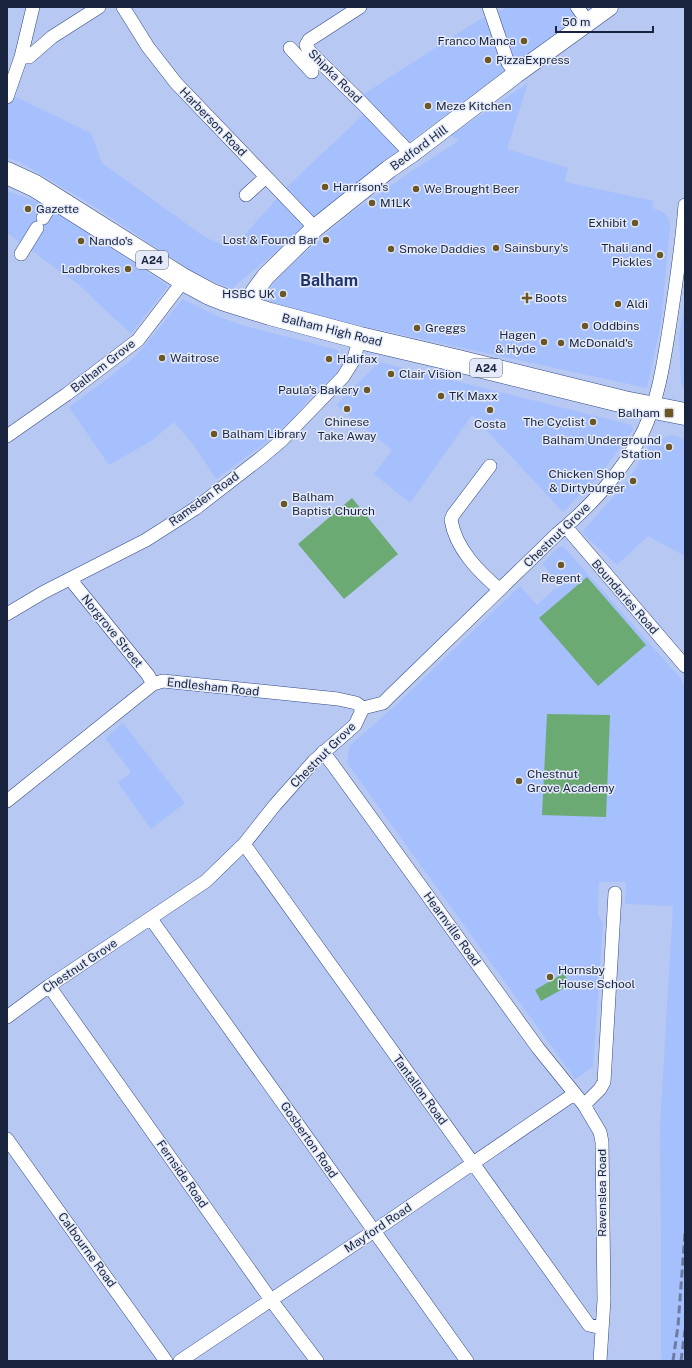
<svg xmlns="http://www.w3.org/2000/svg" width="692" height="1368" viewBox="0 0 692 1368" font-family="'Public Sans',sans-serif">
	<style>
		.built { fill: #a6bffd }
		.green { fill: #6caa73 }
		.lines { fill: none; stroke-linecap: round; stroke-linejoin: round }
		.street-casing { stroke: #324885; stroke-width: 14 }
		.secondary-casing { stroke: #324885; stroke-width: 19 }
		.highway-casing { stroke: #324885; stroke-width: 23 }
		.street { stroke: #fff; stroke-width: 13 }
		.secondary { stroke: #fff; stroke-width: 18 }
		.highway { stroke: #fff; stroke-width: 22 }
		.rail { stroke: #6e7c9f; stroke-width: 3; stroke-dasharray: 8 4; stroke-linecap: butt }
		.poi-dot { fill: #6b5725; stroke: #e4eaf9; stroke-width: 1.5 }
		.labels { text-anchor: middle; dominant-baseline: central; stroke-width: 3; stroke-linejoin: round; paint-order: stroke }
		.shield { fill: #e4eaf9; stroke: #555f75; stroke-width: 1 }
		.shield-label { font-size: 11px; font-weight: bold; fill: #18233d }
		.poi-label { font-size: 12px; fill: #18233d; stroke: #e4eaf9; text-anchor: start }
		.street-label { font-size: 12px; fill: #18233d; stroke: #e4eaf9 }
		.district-label { font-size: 16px; font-weight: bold; fill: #20346f; stroke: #e4eaf9 }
	</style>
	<rect width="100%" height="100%" fill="#b7c9f3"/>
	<path class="built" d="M 509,7 L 591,7 L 409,142 L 231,289 L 193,272 L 89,203 L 20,162 L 7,158 L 7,95 L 20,99 L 91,133 L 102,163 L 206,238 L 229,247 L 237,243 L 290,184 L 365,113 L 353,101 L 480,19 Z
		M 528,83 L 507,149 L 568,168 L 565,182 L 654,201 L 652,208 L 662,211 L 669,219 L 670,226 L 661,323 L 647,388 L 344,322 L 277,305 L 271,301 L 268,293 L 278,276 L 351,213 L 412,171 L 460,140 L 450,136 Z
		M 7,191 L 47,205 L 168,286 L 131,334 L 78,284 L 7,233 Z
		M 183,299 L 215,315 L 241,325 L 338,350 L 343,364 L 333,377 L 314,393 L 293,418 L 264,444 L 216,479 L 195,447 L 174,422 L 151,441 L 109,465 L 69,407 L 98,386 L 135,357 Z
		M 685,299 L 685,391 L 681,384 L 679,337 Z
		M 379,362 L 632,425 L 633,430 L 600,475 L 563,512 L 472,415 L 410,503 L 374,474 L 392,450 L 336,405 Z
		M 671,435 L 685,439 L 685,556 L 648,536 L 617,565 L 583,534 L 583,531 L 630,478 L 650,443 Z
		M 559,547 L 564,547 L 682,680 L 682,683 L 685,686 L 685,1361 L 661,1361 L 662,1355 L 661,1355 L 661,1254 L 660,1125 L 673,906 L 625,904 L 626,882 L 599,882 L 598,915 L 603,923 L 593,1067 L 575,1079 L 347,763 L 349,746 L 395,706 L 520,586 L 537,605 L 552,591 L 561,586 L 542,564 Z
		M 123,723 L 185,803 L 151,829 L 118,783 L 131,772 L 105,738 Z"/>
	<path class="green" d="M 352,498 L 398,554 L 344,599 L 298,544 Z
		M 587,577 L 646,645 L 598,686 L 539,618 Z
		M 547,714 L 610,715 L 606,817 L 542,815 Z
		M 564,973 L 570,985 L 541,1001 L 535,990 Z"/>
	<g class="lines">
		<defs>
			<path id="street" d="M 123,7 L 148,47 L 176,83 L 315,228
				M 360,7 L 309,40 L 306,45 L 310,52 L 362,103 L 411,154
				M 489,7 L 508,63 L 516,74
				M 577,7 L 588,22
				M 290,48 L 312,72
				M 21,57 L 29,57 L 52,37 L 99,7
				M 7,97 L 21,57 L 33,7
				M 246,195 L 266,177
				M 43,218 L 55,198
				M 21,254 L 37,228
				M 7,436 L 67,394 L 138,340 L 184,280
				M 490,466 L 453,515 L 451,520 C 456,549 478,571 500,590
				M 566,527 L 685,666
				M 70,579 L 148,675 L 153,684
				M 7,614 L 44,592 L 146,540 L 196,508 L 262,457 L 281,441 L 343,377 L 353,361 L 360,338
				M 323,752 L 333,765 L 538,1048 L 584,1105 L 600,1132 L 602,1142 L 604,1300 L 600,1361
				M 7,801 L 153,684 L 163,681 L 338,699 L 356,703 L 363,708
				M 244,844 L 589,1325 L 602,1328
				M 151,919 L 467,1361
				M 49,986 L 271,1300 L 317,1361
				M 7,1017 L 49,986 L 206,881 L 244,844 L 275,805 L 314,761 L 355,725 L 363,708 L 383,703 L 392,694 L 557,534 C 590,507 624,470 643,432 C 659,398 664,360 670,323 C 676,284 682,245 685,205
				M 584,1105 L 600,1089 L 604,1082 L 615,893
				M 7,1139 L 166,1361
				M 180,1361 L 374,1231 L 574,1094"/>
			<path id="secondary" d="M 247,307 L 255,291 L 266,276 L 315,228 L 389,169 L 411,154 L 516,74 L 609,7"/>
			<path id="highway" d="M 7,173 L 35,186 L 184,280 L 210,294 L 225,300 L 270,314 L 360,338 L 458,361 L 624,402 L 685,414"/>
		</defs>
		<use href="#street" class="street-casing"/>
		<use href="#secondary" class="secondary-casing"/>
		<use href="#highway" class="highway-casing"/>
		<use href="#street" class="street"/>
		<use href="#secondary" class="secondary"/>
		<use href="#highway" class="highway"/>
		<path class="rail" d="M 673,1361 L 678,1326 L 685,1233
			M 681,1361 L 685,1330"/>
	</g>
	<g class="poi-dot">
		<circle cx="524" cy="41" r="4"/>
		<circle cx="488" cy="60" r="4"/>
		<circle cx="428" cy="106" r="4"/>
		<circle cx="325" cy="187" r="4"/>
		<circle cx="416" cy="189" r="4"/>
		<circle cx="372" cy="203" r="4"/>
		<circle cx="28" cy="209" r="4"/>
		<circle cx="635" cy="223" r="4"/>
		<circle cx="326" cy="240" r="4"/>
		<circle cx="81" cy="241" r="4"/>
		<circle cx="496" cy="248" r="4"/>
		<circle cx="391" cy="249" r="4"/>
		<circle cx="660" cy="255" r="4"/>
		<circle cx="128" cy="269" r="4"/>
		<circle cx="283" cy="294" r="4"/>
		<path d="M525 292h4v4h4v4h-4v4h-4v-4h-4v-4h4z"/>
		<circle cx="618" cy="304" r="4"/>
		<circle cx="585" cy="326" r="4"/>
		<circle cx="417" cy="328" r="4"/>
		<circle cx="544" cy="342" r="4"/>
		<circle cx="561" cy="343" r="4"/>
		<circle cx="162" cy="358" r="4"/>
		<circle cx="329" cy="359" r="4"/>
		<circle cx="391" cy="374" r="4"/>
		<circle cx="367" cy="390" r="4"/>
		<circle cx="441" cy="396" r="4"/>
		<circle cx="347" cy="409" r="4"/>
		<circle cx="490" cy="410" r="4"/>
		<rect x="664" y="408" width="10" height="10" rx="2"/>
		<circle cx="593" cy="422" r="4"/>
		<circle cx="214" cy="434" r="4"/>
		<circle cx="669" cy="447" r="4"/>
		<circle cx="633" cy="481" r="4"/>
		<circle cx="284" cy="504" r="4"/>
		<circle cx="561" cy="565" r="4"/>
		<circle cx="519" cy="781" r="4"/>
		<circle cx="550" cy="977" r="4"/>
	</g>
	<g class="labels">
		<g class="shield">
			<rect x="136" y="251" width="32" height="18" rx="3"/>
			<rect x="470" y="359" width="32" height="18" rx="3"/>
		</g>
		<g class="shield-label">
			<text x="152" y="260">A24</text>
			<text x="486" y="368">A24</text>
		</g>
		<g class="poi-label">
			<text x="516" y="41" text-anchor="end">Franco Manca</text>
			<text x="496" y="60">PizzaExpress</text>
			<text x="436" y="106">Meze Kitchen</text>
			<text x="333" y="187">Harrison's</text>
			<text x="424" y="189">We Brought Beer</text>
			<text x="380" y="203">M1LK</text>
			<text x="36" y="209">Gazette</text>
			<text x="627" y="223" text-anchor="end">Exhibit</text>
			<text x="318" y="240" text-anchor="end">Lost &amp; Found Bar</text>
			<text x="89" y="241">Nando's</text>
			<text x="504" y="248">Sainsbury's</text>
			<text x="652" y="248" text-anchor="end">Thali and<tspan x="652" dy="14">Pickles</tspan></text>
			<text x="399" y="249">Smoke Daddies</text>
			<text x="120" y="269" text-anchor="end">Ladbrokes</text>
			<text x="275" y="294" text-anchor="end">HSBC UK</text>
			<text x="535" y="298">Boots</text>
			<text x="626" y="304">Aldi</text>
			<text x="593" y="326">Oddbins</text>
			<text x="425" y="328">Greggs</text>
			<text x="536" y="335" text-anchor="end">Hagen<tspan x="536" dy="14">&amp; Hyde</tspan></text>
			<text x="569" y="343">McDonald's</text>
			<text x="170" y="358">Waitrose</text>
			<text x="337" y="359">Halifax</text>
			<text x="399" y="374">Clair Vision</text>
			<text x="359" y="390" text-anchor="end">Paula's Bakery</text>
			<text x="449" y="396">TK Maxx</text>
			<text x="660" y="413" text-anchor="end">Balham</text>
			<text x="347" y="422" text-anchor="middle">Chinese<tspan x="347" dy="14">Take Away</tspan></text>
			<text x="585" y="422" text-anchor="end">The Cyclist</text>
			<text x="490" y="424" text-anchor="middle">Costa</text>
			<text x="222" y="434">Balham Library</text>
			<text x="661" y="440" text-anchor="end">Balham Underground<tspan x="661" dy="14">Station</tspan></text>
			<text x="625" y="474" text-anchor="end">Chicken Shop<tspan x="625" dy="14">&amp; Dirtyburger</tspan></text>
			<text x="292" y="497">Balham<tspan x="292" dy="14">Baptist Church</tspan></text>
			<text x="561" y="578" text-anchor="middle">Regent</text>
			<text x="527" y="774">Chestnut<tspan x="527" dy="14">Grove Academy</tspan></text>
			<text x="558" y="970">Hornsby<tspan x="558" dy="14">House School</tspan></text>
		</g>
		<g class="street-label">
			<text transform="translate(335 76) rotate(45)">Shipka Road</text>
			<text transform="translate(213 122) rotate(46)">Harberson Road</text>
			<text transform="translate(419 148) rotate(-36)">Bedford Hill</text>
			<text transform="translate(332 330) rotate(14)">Balham High Road</text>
			<text transform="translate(103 366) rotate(-38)">Balham Grove</text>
			<text transform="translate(204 499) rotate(-36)">Ramsden Road</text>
			<text transform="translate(557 535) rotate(-44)">Chestnut Grove</text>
			<text transform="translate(625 597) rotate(49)">Boundaries Road</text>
			<text transform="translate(112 631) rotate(51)">Norgrove Street</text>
			<text transform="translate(213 687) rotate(6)">Endlesham Road</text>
			<text transform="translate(323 755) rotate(-45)">Chestnut Grove</text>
			<text transform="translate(452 929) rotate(54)">Hearnville Road</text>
			<text transform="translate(80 966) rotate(-34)">Chestnut Grove</text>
			<text transform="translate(420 1090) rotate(54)">Tantallon Road</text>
			<text transform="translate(309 1140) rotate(55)">Gosberton Road</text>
			<text transform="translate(182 1174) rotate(55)">Fernside Road</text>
			<text transform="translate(602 1193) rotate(-90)">Ravenslea Road</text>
			<text transform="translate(378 1228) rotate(-34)">Mayford Road</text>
			<text transform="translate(87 1250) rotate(54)">Calbourne Road</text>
		</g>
		<g class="district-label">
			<text x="329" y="280">Balham</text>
		</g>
	</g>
	<rect width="692" height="1368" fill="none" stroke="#18233d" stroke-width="16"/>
	<path d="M556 26v6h97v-6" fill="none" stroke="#18233d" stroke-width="2"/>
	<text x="562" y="26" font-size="12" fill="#18233d" stroke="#e4eaf9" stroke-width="3" paint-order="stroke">50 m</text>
</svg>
